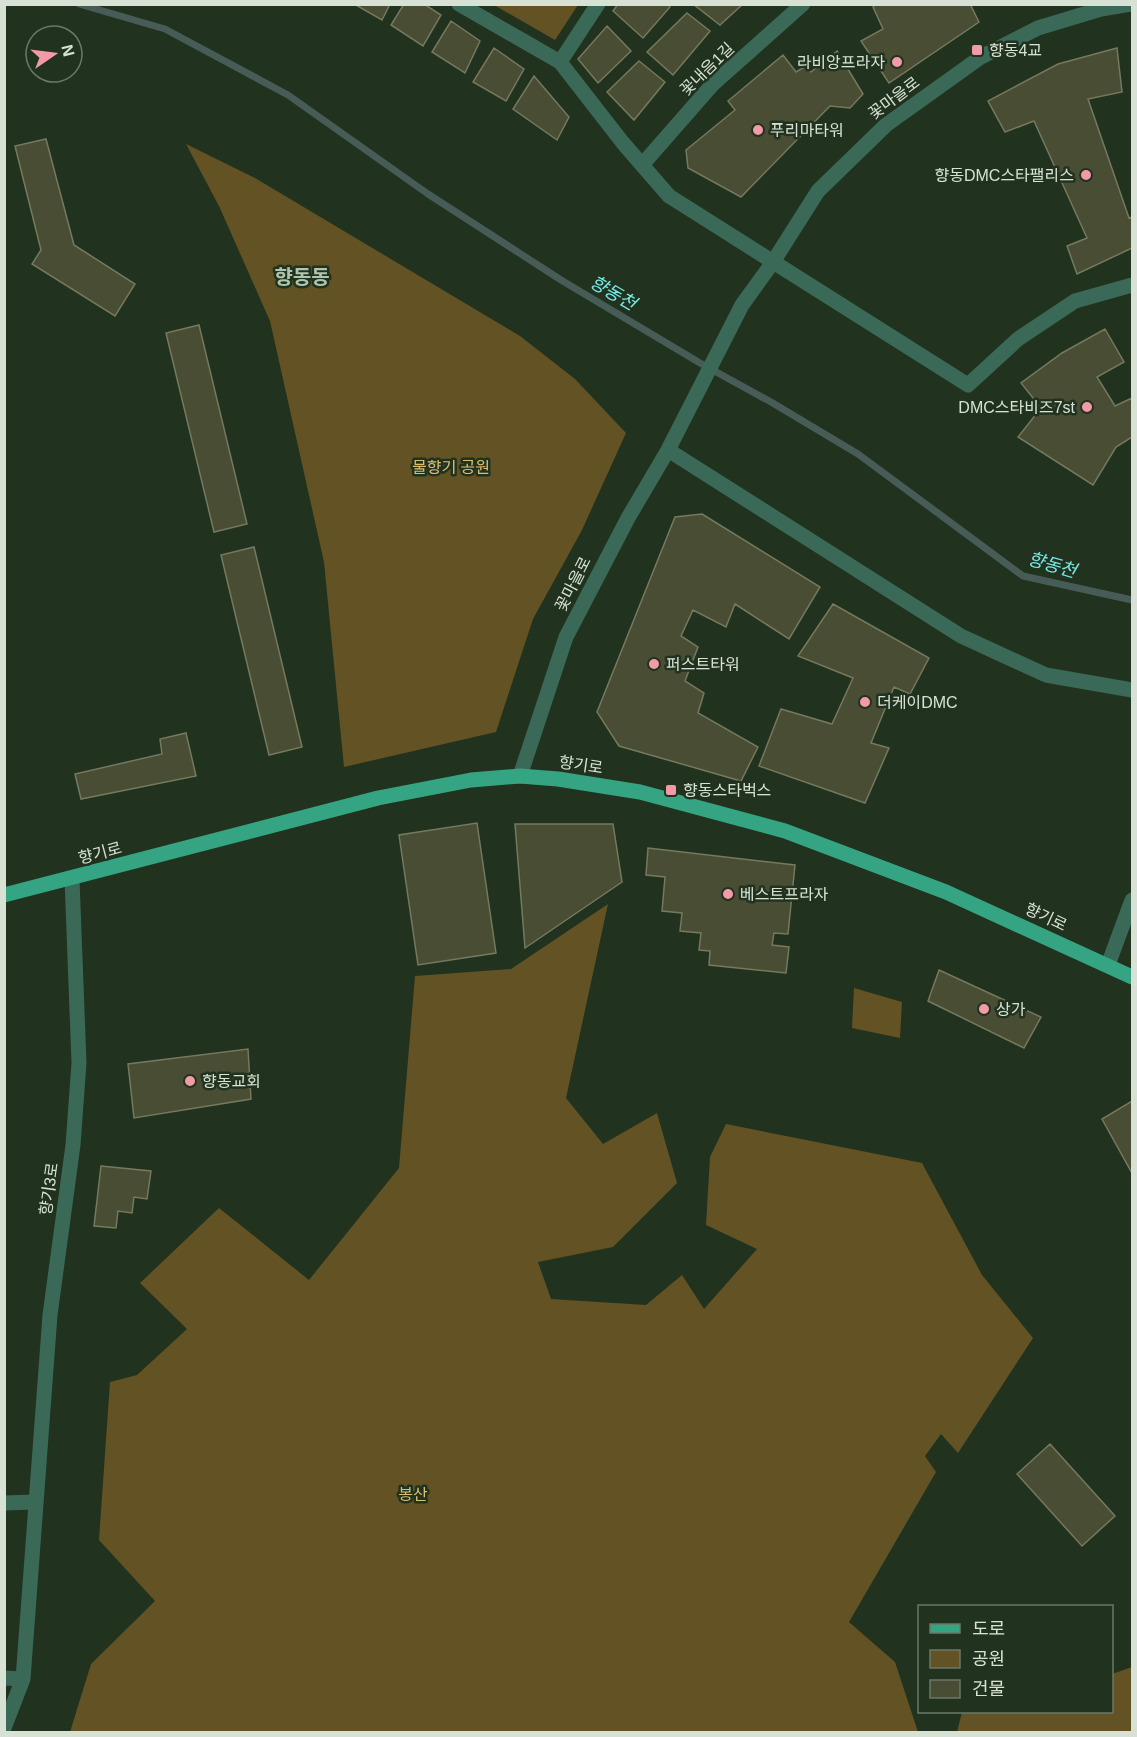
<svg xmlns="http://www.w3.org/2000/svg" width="1137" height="1737" viewBox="0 0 1137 1737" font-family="Arial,'Noto Sans KR',sans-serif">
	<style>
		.green { fill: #635224 }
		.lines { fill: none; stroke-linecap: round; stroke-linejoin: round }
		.stream { stroke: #485c57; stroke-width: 7 }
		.building { fill: #494d33; stroke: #75795e; stroke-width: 1.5 }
		.minor { stroke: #3a6958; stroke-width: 15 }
		.major { stroke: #35a482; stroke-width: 15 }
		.poi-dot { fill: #f39aa9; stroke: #21321f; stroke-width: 2 }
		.labels { text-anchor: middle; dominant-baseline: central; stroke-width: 5; stroke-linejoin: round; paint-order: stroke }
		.poi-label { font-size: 16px; fill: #d7e2d5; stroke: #21321f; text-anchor: start }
		.street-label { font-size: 16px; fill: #d7e2d5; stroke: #21321f }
		.park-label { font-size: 16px; fill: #dcbe71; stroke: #21321f }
		.water-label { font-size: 18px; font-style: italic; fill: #78e8e7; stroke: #21321f }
		.quarter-label { font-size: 20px; font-weight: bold; fill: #b0c5ad; stroke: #21321f }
	</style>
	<rect width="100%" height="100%" fill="#21321f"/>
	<path class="green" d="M 494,5 L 578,5 L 555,40 Z
		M 186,144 L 255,178 L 520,336 L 575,379 L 626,433 L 582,530 L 533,619 L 496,732 L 344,767 L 324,562 L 270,321 L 219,206 Z
		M 608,904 L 566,1098 L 603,1144 L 657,1113 L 677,1183 L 613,1247 L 538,1262 L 551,1299 L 646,1305 L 682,1275 L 704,1309 L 757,1249 L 706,1225 L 710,1157 L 726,1124 L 922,1163 L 982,1275 L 1033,1338 L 958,1453 L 941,1434 L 925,1456 L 936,1472 L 849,1622 L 895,1662 L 918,1732 L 70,1732 L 91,1664 L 155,1601 L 99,1540 L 110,1382 L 137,1375 L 187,1329 L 140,1283 L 219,1208 L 309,1280 L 399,1168 L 415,976 L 511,969 Z
		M 854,988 L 902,1002 L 900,1038 L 852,1028 Z
		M 1132,1667 L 1132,1732 L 957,1732 L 962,1712 L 1112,1712 L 1112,1674 Z"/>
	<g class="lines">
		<path class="stream" d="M 79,4 L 165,29 L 288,95 L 428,194 L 561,280 L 700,363 L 771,402 L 858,454 L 1023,576 L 1132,600"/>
	</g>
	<path class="building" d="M 354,4 L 390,4 L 382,20 Z
		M 404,4 L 424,4 L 441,15 L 423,46 L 391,25 Z
		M 618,4 L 668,4 L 670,7 L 643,38 L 613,11 Z
		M 693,4 L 743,4 L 720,25 Z
		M 877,4 L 970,4 L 979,22 L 889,83 L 861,41 L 883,29 L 873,7 Z
		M 687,13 L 710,31 L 673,75 L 647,52 Z
		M 451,21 L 480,41 L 465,73 L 432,52 Z
		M 607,26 L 631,51 L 598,83 L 578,59 Z
		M 494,48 L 524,69 L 506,101 L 473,82 Z
		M 1117,48 L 1122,92 L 1088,99 L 1129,218 L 1132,217 L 1132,248 L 1077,274 L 1067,246 L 1087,238 L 1034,121 L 1005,132 L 988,101 L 1058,64 Z
		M 837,51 L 863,94 L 850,108 L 830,106 L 741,197 L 688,168 L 686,150 L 735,110 L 728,101 L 783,55 L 796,72 L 806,66 L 811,72 Z
		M 639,61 L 665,82 L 634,120 L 607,92 Z
		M 534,76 L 569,117 L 557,140 L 513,109 Z
		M 46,139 L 74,245 L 135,284 L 115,316 L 32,264 L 41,250 L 15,146 Z
		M 199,325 L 247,524 L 214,532 L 166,333 Z
		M 1105,329 L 1124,362 L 1097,377 L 1115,406 L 1132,398 L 1132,437 L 1116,447 L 1093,485 L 1018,437 L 1041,408 L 1021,383 L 1062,353 Z
		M 702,514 L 820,587 L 789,639 L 735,604 L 726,627 L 693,610 L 681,636 L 698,647 L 685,681 L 704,693 L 698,713 L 758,747 L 741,781 L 619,746 L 597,712 L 675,517 Z
		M 254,547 L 302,747 L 269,755 L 221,555 Z
		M 833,604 L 929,658 L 910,694 L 894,687 L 871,743 L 889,748 L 865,803 L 759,766 L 781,709 L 832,724 L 853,678 L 798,656 Z
		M 186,733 L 196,776 L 81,799 L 75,774 L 162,754 L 160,739 Z
		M 477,823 L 496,953 L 418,965 L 399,835 Z
		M 515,824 L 613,824 L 622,882 L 525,948 Z
		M 648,848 L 795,865 L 788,934 L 774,933 L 772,945 L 789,947 L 786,973 L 709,965 L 710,951 L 699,950 L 701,933 L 680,931 L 682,913 L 662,911 L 665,877 L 646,875 Z
		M 939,970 L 1041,1017 L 1024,1048 L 928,1001 Z
		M 248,1049 L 251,1099 L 134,1118 L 128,1064 Z
		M 1132,1101 L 1132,1173 L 1102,1119 Z
		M 101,1166 L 151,1171 L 147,1199 L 134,1197 L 132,1213 L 118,1211 L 116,1228 L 94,1226 Z
		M 1050,1444 L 1115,1516 L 1082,1546 L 1017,1474 Z"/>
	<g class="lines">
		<path class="minor" d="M 459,4 L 560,62 L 623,143 L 669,196 L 968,385 L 1018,339 L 1075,301 L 1132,285
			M 560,62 L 598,4
			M 642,165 L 712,85 L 803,4
			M 668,450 L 961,636 L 1046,675 L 1132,690
			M 520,776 L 566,637 L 628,518 L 668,450 L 742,305 L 773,262 L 818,191 L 886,125 L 981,57 L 1038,28 L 1101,9 L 1131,4
			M 1108,965 L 1132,900
			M 4,1503 L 35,1502
			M 4,1678 L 23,1679
			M 4,1728 L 23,1679 L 50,1315 L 73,1145 L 79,1063 L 72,879"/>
		<path class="major" d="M 4,895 L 378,798 L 471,780 L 520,776 L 558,779 L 640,792 L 785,831 L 946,892 L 1132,977"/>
	</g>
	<g class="poi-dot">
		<rect x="971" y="44" width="12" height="12" rx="3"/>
		<circle cx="897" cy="62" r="6"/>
		<circle cx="758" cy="130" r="6"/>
		<circle cx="1086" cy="175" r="6"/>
		<circle cx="1087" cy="407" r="6"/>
		<circle cx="654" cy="664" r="6"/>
		<circle cx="865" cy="702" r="6"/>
		<rect x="665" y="784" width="12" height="12" rx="3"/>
		<circle cx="728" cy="894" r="6"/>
		<circle cx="984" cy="1009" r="6"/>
		<circle cx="190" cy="1081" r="6"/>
	</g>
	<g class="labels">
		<g class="poi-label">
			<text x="989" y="50">향동4교</text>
			<text x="885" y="62" text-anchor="end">라비앙프라자</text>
			<text x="770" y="130">푸리마타워</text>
			<text x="1074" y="175" text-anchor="end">향동DMC스타팰리스</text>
			<text x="1075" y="407" text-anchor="end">DMC스타비즈7st</text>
			<text x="666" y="664">퍼스트타워</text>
			<text x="877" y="702">더케이DMC</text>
			<text x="683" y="790">향동스타벅스</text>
			<text x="740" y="894">베스트프라자</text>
			<text x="996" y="1009">상가</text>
			<text x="202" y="1081">향동교회</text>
		</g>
		<g class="street-label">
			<text transform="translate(707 69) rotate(-44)">꽃내음1길</text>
			<text transform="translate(894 98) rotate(-37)">꽃마을로</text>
			<text transform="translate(573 584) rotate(-63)">꽃마을로</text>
			<text transform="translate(581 765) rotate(8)">향기로</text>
			<text transform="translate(100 853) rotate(-15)">향기로</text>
			<text transform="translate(1046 917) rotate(25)">향기로</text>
			<text transform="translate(49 1189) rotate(-82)">향기3로</text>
		</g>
		<g class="park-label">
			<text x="451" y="467">물향기 공원</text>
			<text x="413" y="1494">봉산</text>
		</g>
		<g class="water-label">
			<text transform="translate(613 293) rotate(30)">향동천</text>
			<text transform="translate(1052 565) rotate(16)">향동천</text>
		</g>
		<g class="quarter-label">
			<text x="302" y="277">향동동</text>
		</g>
	</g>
	<rect width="1137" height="1737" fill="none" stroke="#d7e2d5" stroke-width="12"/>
	<rect x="918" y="1605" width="195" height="108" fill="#21321f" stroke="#6a7868" stroke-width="1.5"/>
	<rect x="930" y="1624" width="30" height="9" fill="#35a482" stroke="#6a7868" stroke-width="1.5"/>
	<text x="972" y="1635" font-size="18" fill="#d7e2d5">도로</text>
	<rect x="930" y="1650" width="30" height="18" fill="#635224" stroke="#6a7868" stroke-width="1.5"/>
	<text x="972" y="1665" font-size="18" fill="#d7e2d5">공원</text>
	<rect x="930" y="1680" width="30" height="18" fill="#494d33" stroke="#6a7868" stroke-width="1.5"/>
	<text x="972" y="1695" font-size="18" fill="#d7e2d5">건물</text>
	<g transform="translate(54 54) rotate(76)"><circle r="28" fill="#21321f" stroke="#6a7868" stroke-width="1.5"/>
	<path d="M0-4.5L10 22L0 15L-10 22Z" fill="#f39aa9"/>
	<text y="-9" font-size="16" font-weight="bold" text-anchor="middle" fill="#d7e2d5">N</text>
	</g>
</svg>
